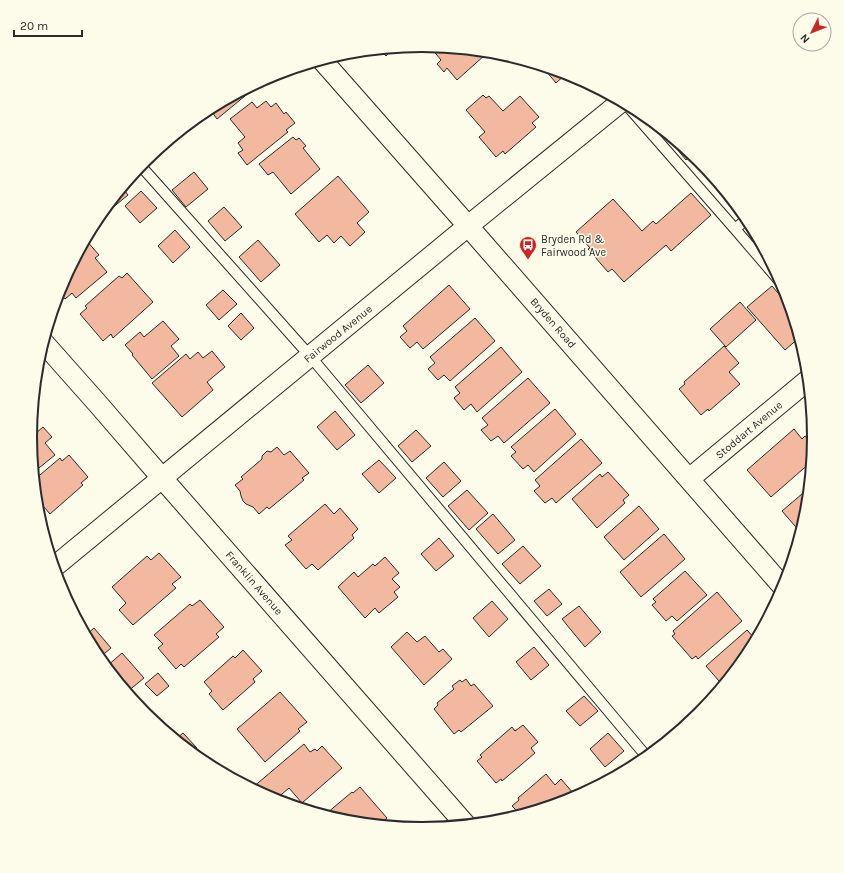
<svg xmlns="http://www.w3.org/2000/svg" width="844" height="873" viewBox="0 0 844 873" font-family="Karla,sans-serif">
	<style>
		.building { fill: #f2b8a0; stroke: #2b2b2b }
		.lines { fill: none; stroke-linecap: round; stroke-linejoin: round }
		.lane-casing { stroke: #2b2b2b; stroke-width: 12 }
		.street-casing { stroke: #2b2b2b; stroke-width: 22 }
		.lane { stroke: #fdfbea; stroke-width: 10 }
		.street { stroke: #fdfbea; stroke-width: 20 }
		.labels { text-anchor: middle; dominant-baseline: central; stroke-width: 3; stroke-linejoin: round; paint-order: stroke }
		.poi-label { font-size: 11px; fill: #2b2b2b; stroke: #fdfbea; text-anchor: start }
		.street-label { font-size: 11px; fill: #2b2b2b; stroke: #fdfbea }
		.rim { fill: none; stroke: #2b2b2b; stroke-width: 2 }
	</style>
	<rect width="100%" height="100%" fill="#fdfbea"/>
	<path class="building" d="M 436,46 L 480,50 L 485,55 L 457,80 L 447,68 L 444,72 L 437,64 L 441,60 L 432,49 Z
		M 401,47 L 394,53 L 391,51 L 386,56 L 379,49 Z
		M 541,65 L 567,73 L 556,83 Z
		M 248,87 L 251,91 L 217,119 L 209,108 Z
		M 483,95 L 486,98 L 489,96 L 503,111 L 520,96 L 539,117 L 532,123 L 536,127 L 505,154 L 503,151 L 496,157 L 479,137 L 485,132 L 466,110 Z
		M 266,101 L 271,107 L 276,103 L 284,114 L 286,112 L 295,123 L 286,130 L 288,132 L 247,165 L 238,153 L 243,150 L 238,143 L 245,137 L 230,119 L 252,102 L 257,108 Z
		M 667,133 L 693,154 L 686,160 L 666,136 L 669,135 Z
		M 293,137 L 296,140 L 299,138 L 306,146 L 303,148 L 320,169 L 291,194 L 273,172 L 268,175 L 259,164 Z
		M 194,172 L 208,189 L 186,207 L 172,190 Z
		M 338,176 L 369,212 L 357,223 L 365,232 L 350,246 L 341,236 L 334,243 L 327,235 L 319,242 L 295,214 Z
		M 122,187 L 128,195 L 111,209 L 107,205 Z
		M 141,191 L 157,208 L 140,223 L 125,206 Z
		M 691,193 L 711,215 L 671,251 L 666,245 L 624,282 L 612,269 L 608,272 L 588,249 L 590,248 L 576,232 L 613,199 L 642,231 L 653,221 L 656,224 Z
		M 224,207 L 242,227 L 225,241 L 208,221 Z
		M 175,230 L 190,247 L 173,263 L 158,246 Z
		M 86,240 L 99,255 L 95,258 L 107,272 L 76,298 L 72,293 L 65,299 L 58,291 L 60,286 Z
		M 258,240 L 280,265 L 261,282 L 239,257 Z
		M 127,273 L 153,302 L 113,338 L 111,334 L 103,341 L 80,314 L 87,308 L 85,306 L 119,276 L 122,278 Z
		M 449,285 L 470,309 L 423,349 L 417,342 L 410,348 L 400,337 L 407,331 L 403,326 Z
		M 772,286 L 791,308 L 800,337 L 785,350 L 747,307 Z
		M 223,290 L 237,304 L 219,320 L 206,305 Z
		M 740,302 L 756,320 L 726,347 L 710,329 Z
		M 241,313 L 254,328 L 241,340 L 228,326 Z
		M 475,318 L 495,341 L 450,381 L 444,375 L 438,380 L 428,369 L 435,363 L 430,357 Z
		M 163,321 L 179,339 L 171,346 L 179,356 L 152,379 L 132,355 L 133,354 L 125,345 L 140,332 L 144,337 Z
		M 724,346 L 739,363 L 729,372 L 740,384 L 709,411 L 708,409 L 701,415 L 679,389 L 685,384 L 684,382 Z
		M 501,347 L 522,372 L 477,412 L 471,404 L 464,410 L 454,398 L 460,393 L 455,387 Z
		M 212,351 L 225,367 L 207,382 L 213,390 L 182,417 L 152,383 L 186,354 L 190,359 L 198,352 L 203,358 Z
		M 368,365 L 384,383 L 361,403 L 345,385 Z
		M 528,378 L 550,403 L 504,443 L 498,436 L 491,441 L 481,430 L 488,425 L 482,418 Z
		M 555,409 L 576,434 L 534,472 L 528,465 L 523,469 L 511,456 L 516,452 L 511,447 Z
		M 335,411 L 355,435 L 337,450 L 317,427 Z
		M 31,427 L 36,433 L 43,427 L 52,437 L 45,443 L 55,455 L 34,472 L 30,436 Z
		M 794,429 L 802,439 L 805,436 L 813,445 L 811,462 L 771,497 L 747,470 Z
		M 416,430 L 431,446 L 412,462 L 398,446 Z
		M 581,439 L 602,463 L 556,503 L 552,498 L 545,503 L 534,491 L 540,486 L 535,480 Z
		M 277,447 L 284,455 L 290,451 L 309,473 L 302,478 L 304,480 L 269,509 L 267,507 L 259,514 L 253,507 L 246,504 L 243,501 L 241,496 L 240,491 L 235,485 L 243,479 L 241,477 L 262,459 L 262,456 L 267,451 L 271,452 Z
		M 69,455 L 88,477 L 81,483 L 83,485 L 50,514 L 44,507 L 37,512 L 34,480 L 60,458 L 62,461 Z
		M 379,460 L 396,478 L 379,493 L 362,474 Z
		M 444,462 L 461,481 L 443,497 L 426,478 Z
		M 608,472 L 629,495 L 623,500 L 625,503 L 597,528 L 572,499 L 600,474 L 602,477 Z
		M 809,488 L 806,513 L 801,533 L 782,511 Z
		M 467,490 L 488,513 L 469,530 L 448,506 Z
		M 325,504 L 334,514 L 340,508 L 358,529 L 352,535 L 354,538 L 318,570 L 312,564 L 306,569 L 285,545 L 292,540 L 288,536 Z
		M 639,506 L 659,529 L 624,560 L 604,537 Z
		M 493,514 L 515,540 L 498,554 L 476,529 Z
		M 664,534 L 685,559 L 641,597 L 620,572 Z
		M 439,538 L 454,556 L 436,571 L 421,554 Z
		M 523,546 L 541,566 L 520,584 L 502,564 Z
		M 159,553 L 181,577 L 172,584 L 176,588 L 133,625 L 119,610 L 126,603 L 112,587 L 147,556 L 151,560 Z
		M 385,557 L 399,573 L 392,579 L 400,587 L 394,592 L 398,597 L 379,613 L 375,608 L 365,618 L 338,587 L 354,572 L 358,577 L 373,564 L 375,566 Z
		M 685,571 L 707,595 L 677,621 L 672,616 L 666,621 L 652,605 L 656,602 L 653,599 Z
		M 549,589 L 562,604 L 547,616 L 534,601 Z
		M 717,592 L 742,621 L 698,659 L 696,656 L 692,659 L 672,636 L 675,634 L 673,631 Z
		M 200,600 L 224,627 L 216,634 L 219,637 L 184,667 L 181,664 L 176,669 L 158,648 L 163,644 L 154,635 L 190,604 L 192,606 Z
		M 492,601 L 508,619 L 489,637 L 473,618 Z
		M 579,606 L 601,632 L 585,647 L 562,619 Z
		M 94,628 L 111,648 L 99,658 L 96,654 L 86,635 Z
		M 747,630 L 756,640 L 748,654 L 730,677 L 727,674 L 719,681 L 706,666 Z
		M 407,632 L 417,642 L 425,636 L 439,652 L 443,649 L 452,659 L 424,685 L 391,647 Z
		M 534,647 L 549,665 L 531,680 L 516,662 Z
		M 243,650 L 262,671 L 253,679 L 255,682 L 223,710 L 209,694 L 212,691 L 204,682 L 233,656 L 235,658 Z
		M 122,653 L 144,678 L 127,692 L 106,667 Z
		M 158,673 L 169,686 L 157,696 L 145,684 Z
		M 466,679 L 471,686 L 474,684 L 493,706 L 461,732 L 459,730 L 454,734 L 434,709 L 438,705 L 437,703 L 454,689 L 452,686 L 460,680 L 462,682 Z
		M 280,692 L 307,722 L 298,729 L 300,731 L 265,762 L 237,729 Z
		M 584,696 L 598,711 L 580,726 L 566,711 Z
		M 523,725 L 538,742 L 531,748 L 535,753 L 502,781 L 501,779 L 496,783 L 477,761 L 482,757 L 480,755 L 512,727 L 515,731 Z
		M 183,733 L 197,748 L 192,753 L 176,739 Z
		M 608,733 L 624,751 L 605,767 L 590,749 Z
		M 304,744 L 310,752 L 315,749 L 317,751 L 322,746 L 342,768 L 302,803 L 289,788 L 275,800 L 252,788 Z
		M 546,774 L 555,785 L 561,779 L 573,793 L 564,801 L 520,814 L 512,806 L 519,800 L 518,798 Z
		M 360,787 L 387,818 L 380,824 L 381,824 L 345,821 L 330,816 L 327,813 L 352,792 L 353,793 Z"/>
	<g class="lines">
		<defs>
			<path id="lane" d="M 624,102 L 735,229 L 783,285
				M 140,165 L 310,356 L 647,757
				M 735,229 L 748,218"/>
			<path id="street" d="M 321,59 L 468,226 L 784,588
				M 43,342 L 98,404 L 162,478 L 465,824
				M 689,479 L 808,380
				M 54,567 L 468,226 L 622,101"/>
		</defs>
		<use href="#lane" class="lane-casing"/>
		<use href="#street" class="street-casing"/>
		<use href="#lane" class="lane"/>
		<use href="#street" class="street"/>
	</g>
	<defs>
		<symbol id="bus-pin" viewBox="-11 -11 22 30"><path d="M0 17L-7.5 6A9.5 9.5 0 1 1 7.5 6Z" fill="#c62828" stroke="#fdfbea"/><path d="M-5-6H5V4H4V6H2V4H-2V6H-4V4H-5ZM-3.5-4V0h7V-4ZM-3.5 1.2v1.5H-2V1.2ZM2 1.2v1.5H3.5V1.2Z" fill="#fff"/></symbol>
	</defs>
	<g fill-rule="evenodd">
		<use href="#bus-pin" x="518" y="235" width="20" height="27"/>
	</g>
	<g class="labels">
		<g class="poi-label">
			<text x="541" y="239">Bryden Rd &amp;<tspan x="541" dy="13">Fairwood Ave</tspan></text>
		</g>
		<g class="street-label">
			<text transform="translate(553 323) rotate(49)">Bryden Road</text>
			<text transform="translate(338 334) rotate(-39)">Fairwood Avenue</text>
			<text transform="translate(749 430) rotate(-40)">Stoddart Avenue</text>
			<text transform="translate(254 583) rotate(49)">Franklin Avenue</text>
		</g>
	</g>
	<path d="M0 0H844V873H0ZM37 437a385 385 0 1 1 770 0a385 385 0 1 1-770 0Z" fill="#fdfbea" fill-rule="evenodd"/>
	<path class="rim" d="M37 437a385 385 0 1 1 770 0a385 385 0 1 1-770 0Z"/>
	<g transform="translate(812 32) rotate(227)"><circle r="19" fill="#fdfbea" stroke="#a9a89e"/>
	<path d="M0-3L7 15L0 10L-7 15Z" fill="#c62828"/>
	<text y="-6" font-size="11" font-weight="bold" text-anchor="middle" fill="#2b2b2b">N</text>
	</g>
	<path d="M14 30v6h68v-6" fill="none" stroke="#2b2b2b" stroke-width="2"/>
	<text x="20" y="30" font-size="12" fill="#2b2b2b" stroke="#fdfbea" stroke-width="3" paint-order="stroke">20 m</text>
</svg>
